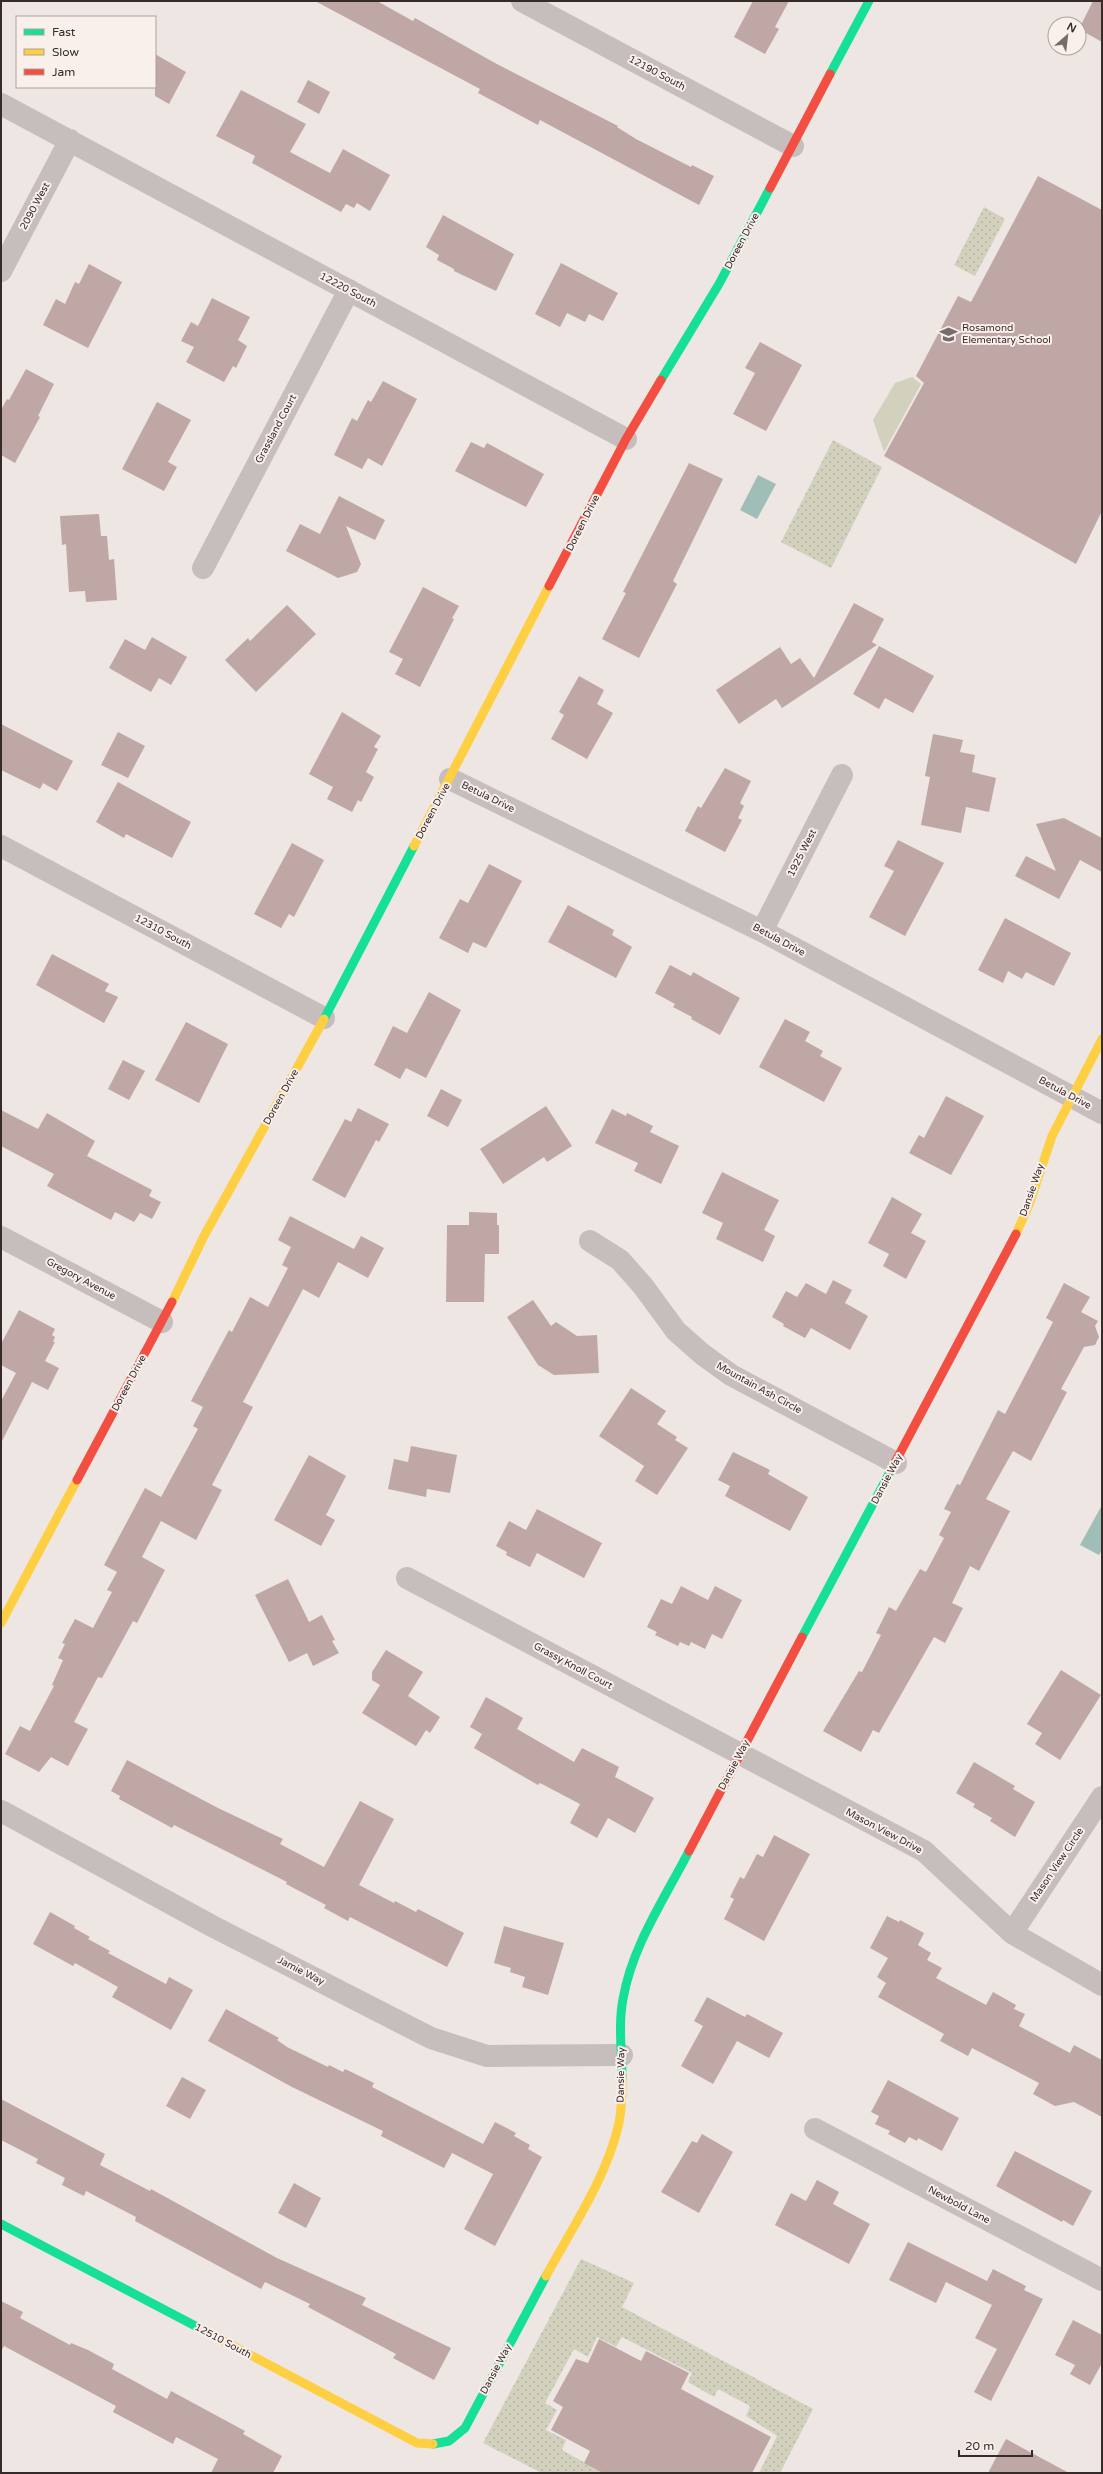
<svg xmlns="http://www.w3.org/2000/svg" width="1103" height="2474" viewBox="0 0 1103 2474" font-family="'Varela Round',sans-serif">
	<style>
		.grass { fill: url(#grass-dots) }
		.garden { fill: #d2d1be }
		.water { fill: #a0beb8 }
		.building { fill: #bfa7a6 }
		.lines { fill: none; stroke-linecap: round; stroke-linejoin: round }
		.street { stroke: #c6bebc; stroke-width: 22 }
		.fast { stroke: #16e098; stroke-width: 9 }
		.slow { stroke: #ffcf43; stroke-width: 9 }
		.jam { stroke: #f24e42; stroke-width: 9 }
		.labels { text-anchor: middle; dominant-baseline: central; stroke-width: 4; stroke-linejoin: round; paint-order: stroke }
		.street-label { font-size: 10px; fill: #372b2a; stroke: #f9efeb }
		.poi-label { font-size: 10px; fill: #372b2a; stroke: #f9efeb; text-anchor: start }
	</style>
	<defs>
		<pattern id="grass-dots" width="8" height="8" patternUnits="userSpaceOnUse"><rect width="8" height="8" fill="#d2d1be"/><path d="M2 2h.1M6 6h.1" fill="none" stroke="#b5b4a3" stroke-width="1.8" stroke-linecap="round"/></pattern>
	</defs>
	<rect width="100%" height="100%" fill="#ede6e3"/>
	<path class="grass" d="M 984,207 L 1005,219 L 975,276 L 954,265 Z
		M 833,440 L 882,467 L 831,568 L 781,542 Z
		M 581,2259 L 634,2283 L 622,2307 L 813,2409 L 780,2473 L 759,2473 L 777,2436 L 746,2416 L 750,2406 L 718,2389 L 714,2397 L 688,2382 L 692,2373 L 622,2337 L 616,2347 L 597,2337 L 588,2357 L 574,2349 L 545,2403 L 557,2410 L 546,2430 L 566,2440 L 562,2450 L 603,2473 L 542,2473 L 483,2443 Z"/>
	<path class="garden" d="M 912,377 L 921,384 L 884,452 L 873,420 L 895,383 Z"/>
	<path class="water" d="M 758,475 L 776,484 L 757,519 L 740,510 Z
		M 1102,1505 L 1102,1550 L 1099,1555 L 1080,1545 Z"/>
	<path class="building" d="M 315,1 L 377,1 L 413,21 L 415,18 L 495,63 L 618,126 L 617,127 L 636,139 L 691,167 L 692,165 L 714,176 L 699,205 L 540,120 L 538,125 L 478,93 L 480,89 Z
		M 753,1 L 789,1 L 775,27 L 779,29 L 765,54 L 734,37 Z
		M 1093,1 L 1102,1 L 1102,42 L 1079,29 Z
		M 155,54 L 186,72 L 169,104 L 155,96 Z
		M 308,80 L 330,92 L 319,114 L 297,102 Z
		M 241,90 L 306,124 L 290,152 L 330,173 L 343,149 L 390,175 L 370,211 L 357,203 L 354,208 L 346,204 L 341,212 L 252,163 L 255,156 L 216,136 Z
		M 1038,176 L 1102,210 L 1102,511 L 1076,564 L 884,456 L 924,383 L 916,376 L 958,296 L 971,302 Z
		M 443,215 L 514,254 L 496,291 L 454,271 L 454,269 L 437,260 L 439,255 L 426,247 Z
		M 561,263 L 618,293 L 603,321 L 589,314 L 585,322 L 567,313 L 560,327 L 535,314 Z
		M 89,264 L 122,282 L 88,348 L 43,325 L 56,299 L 65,304 L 75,282 L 79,284 Z
		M 212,298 L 250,317 L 238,340 L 247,346 L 236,368 L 233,366 L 224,382 L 186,362 L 194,347 L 181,341 L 191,322 L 198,326 Z
		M 760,342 L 802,365 L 766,431 L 733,414 L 755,373 L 745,368 Z
		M 26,369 L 54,384 L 38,416 L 40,417 L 15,463 L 1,455 L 1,410 L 7,399 L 9,400 Z
		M 383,381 L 417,399 L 382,466 L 368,458 L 362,469 L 334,455 L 352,418 L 357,421 L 368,400 L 371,402 Z
		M 157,402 L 191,420 L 168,462 L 177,467 L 164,491 L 122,469 Z
		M 471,442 L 484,448 L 487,443 L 544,474 L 526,507 L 455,471 Z
		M 689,463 L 723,479 L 673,581 L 677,584 L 639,658 L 602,639 L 626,593 L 623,592 Z
		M 339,496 L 385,520 L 375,540 L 346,526 L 361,564 L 357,572 L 338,578 L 286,551 L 300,524 L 320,534 Z
		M 99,514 L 101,536 L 107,536 L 109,560 L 114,559 L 117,600 L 86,602 L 85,591 L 69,592 L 66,544 L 62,545 L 60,516 Z
		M 423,587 L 459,606 L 452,618 L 454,619 L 420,687 L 395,674 L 403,659 L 389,652 Z
		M 854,603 L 884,619 L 872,642 L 877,645 L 782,708 L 776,699 L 739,724 L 716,690 L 780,647 L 791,664 L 800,658 L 814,678 Z
		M 287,605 L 316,634 L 256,692 L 225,660 L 248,638 L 250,641 Z
		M 152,637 L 187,657 L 171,685 L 159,678 L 151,692 L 109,668 L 125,639 L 145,650 Z
		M 879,646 L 934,676 L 913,713 L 885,698 L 879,709 L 853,694 Z
		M 579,676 L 604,690 L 597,704 L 613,713 L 587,759 L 551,739 L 564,715 L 559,712 Z
		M 342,712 L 381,736 L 374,747 L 378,749 L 366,772 L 374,777 L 361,802 L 358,800 L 352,812 L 327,799 L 333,787 L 309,774 Z
		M 1,724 L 73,761 L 57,791 L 43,783 L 40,789 L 1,770 Z
		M 118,732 L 145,746 L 128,778 L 101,765 Z
		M 933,734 L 963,740 L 960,752 L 975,755 L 972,772 L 996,778 L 989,812 L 966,807 L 961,833 L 921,825 L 930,777 L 925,776 Z
		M 725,768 L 751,781 L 740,803 L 744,806 L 738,818 L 742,820 L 725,852 L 685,831 L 698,806 L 701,808 Z
		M 118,782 L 191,822 L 172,858 L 126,834 L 124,838 L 96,822 Z
		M 1064,818 L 1102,838 L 1102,872 L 1080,860 L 1059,899 L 1015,876 L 1026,856 L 1056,871 L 1036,824 Z
		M 898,840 L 944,863 L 905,936 L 869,917 L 894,871 L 884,866 Z
		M 292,843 L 324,860 L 294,917 L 289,914 L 281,928 L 254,914 Z
		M 489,864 L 522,881 L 486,948 L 473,942 L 468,953 L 439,938 L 460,899 L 468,903 Z
		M 568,905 L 614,930 L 612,935 L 632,947 L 616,978 L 548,942 Z
		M 1005,918 L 1071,953 L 1054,986 L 1026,972 L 1022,979 L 1008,971 L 1003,983 L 978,970 Z
		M 52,954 L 109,984 L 105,991 L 118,997 L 104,1023 L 36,985 Z
		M 670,965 L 691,976 L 693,972 L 740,998 L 720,1035 L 691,1019 L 692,1017 L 673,1007 L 675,1004 L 655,993 Z
		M 429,992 L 461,1010 L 426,1078 L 406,1068 L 400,1079 L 374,1065 L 393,1026 L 407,1033 Z
		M 785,1019 L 810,1032 L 805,1041 L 823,1051 L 820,1056 L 842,1068 L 824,1102 L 759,1067 Z
		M 186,1022 L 228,1044 L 199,1103 L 155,1080 Z
		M 123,1060 L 145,1071 L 129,1100 L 108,1089 Z
		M 441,1089 L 462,1100 L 448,1127 L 427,1116 Z
		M 946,1096 L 984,1116 L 951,1175 L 909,1153 L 919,1135 L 924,1138 Z
		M 546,1106 L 572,1146 L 547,1162 L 544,1157 L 503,1184 L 480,1149 Z
		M 358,1108 L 389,1124 L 379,1142 L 376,1140 L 345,1198 L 312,1180 L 345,1119 L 351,1122 Z
		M 612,1109 L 626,1116 L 627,1113 L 653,1126 L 650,1132 L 679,1146 L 661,1184 L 634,1171 L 638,1163 L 595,1143 Z
		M 1,1110 L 38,1129 L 47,1113 L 95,1141 L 87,1156 L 152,1190 L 149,1196 L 161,1202 L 152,1219 L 140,1213 L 134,1222 L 115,1212 L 111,1220 L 47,1186 L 54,1174 L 1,1146 Z
		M 722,1172 L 779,1200 L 764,1230 L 775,1236 L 763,1262 L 716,1239 L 723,1223 L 702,1213 Z
		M 892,1197 L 922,1214 L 911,1233 L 926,1241 L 906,1279 L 883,1266 L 889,1254 L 868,1243 Z
		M 469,1212 L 497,1213 L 497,1225 L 499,1225 L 499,1254 L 485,1254 L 484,1302 L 446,1302 L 447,1225 L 469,1225 Z
		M 290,1216 L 354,1249 L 361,1236 L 384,1248 L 368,1278 L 338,1262 L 319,1298 L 303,1289 L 243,1402 L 253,1407 L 212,1485 L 222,1490 L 196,1540 L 161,1521 L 142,1557 L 165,1570 L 137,1623 L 133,1621 L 102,1678 L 98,1677 L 74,1722 L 88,1729 L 68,1766 L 51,1757 L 39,1772 L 5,1754 L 20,1726 L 30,1731 L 54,1686 L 52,1685 L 63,1660 L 58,1658 L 65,1644 L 62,1643 L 75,1619 L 93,1628 L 112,1592 L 107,1590 L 117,1572 L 104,1565 L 145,1488 L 161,1497 L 198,1429 L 193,1426 L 203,1407 L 191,1401 L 229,1330 L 232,1332 L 250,1297 L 268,1307 L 288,1268 L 282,1265 L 291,1247 L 278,1240 Z
		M 833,1280 L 852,1290 L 845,1303 L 868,1316 L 850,1350 L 811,1328 L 805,1338 L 783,1326 L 784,1324 L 772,1317 L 786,1291 L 797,1297 L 806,1283 L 826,1294 Z
		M 1064,1283 L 1090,1297 L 1081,1312 L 1098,1321 L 1095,1326 L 1099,1337 L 1095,1345 L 1084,1347 L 1061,1389 L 1067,1392 L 1031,1461 L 1013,1451 L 986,1499 L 1010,1511 L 979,1571 L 970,1566 L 952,1603 L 963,1608 L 945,1643 L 934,1637 L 879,1733 L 873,1730 L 861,1752 L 823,1731 L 859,1671 L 862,1672 L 881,1635 L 876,1633 L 889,1607 L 896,1611 L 920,1569 L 926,1572 L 944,1538 L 939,1535 L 951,1512 L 944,1509 L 957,1484 L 960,1485 L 998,1410 L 1005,1414 L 1053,1322 L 1046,1318 Z
		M 533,1300 L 551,1326 L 556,1322 L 577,1336 L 597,1335 L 599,1373 L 554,1375 L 538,1365 L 507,1317 Z
		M 19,1310 L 55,1329 L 52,1335 L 55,1337 L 53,1342 L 55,1342 L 45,1361 L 59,1368 L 48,1390 L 32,1382 L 1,1443 L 1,1401 L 16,1373 L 1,1365 L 1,1344 Z
		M 631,1388 L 666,1411 L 657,1424 L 677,1437 L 675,1440 L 688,1448 L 657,1495 L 635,1481 L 644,1466 L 599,1436 Z
		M 411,1446 L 457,1455 L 450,1493 L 427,1489 L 426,1497 L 388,1489 L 394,1459 L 408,1462 Z
		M 733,1452 L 770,1470 L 768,1474 L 808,1497 L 790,1531 L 725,1496 L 730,1486 L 718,1480 Z
		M 309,1455 L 346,1476 L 326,1515 L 335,1520 L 321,1546 L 274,1520 Z
		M 537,1509 L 602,1543 L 584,1578 L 537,1553 L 530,1567 L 506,1555 L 507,1552 L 496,1546 L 509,1521 L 526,1530 Z
		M 288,1579 L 309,1622 L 322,1615 L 335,1640 L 332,1641 L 339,1653 L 313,1666 L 307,1653 L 289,1662 L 255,1595 Z
		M 681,1586 L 708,1600 L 715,1586 L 742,1600 L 722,1639 L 712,1634 L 705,1649 L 691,1642 L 689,1646 L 680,1642 L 678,1646 L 655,1635 L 657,1632 L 647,1627 L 661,1599 L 672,1604 Z
		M 386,1650 L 423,1672 L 408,1696 L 440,1717 L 430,1733 L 426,1730 L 416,1746 L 362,1713 L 380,1685 L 372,1680 L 372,1672 Z
		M 1061,1670 L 1101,1695 L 1060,1760 L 1035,1744 L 1042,1733 L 1027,1724 Z
		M 486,1697 L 523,1718 L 517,1729 L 574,1762 L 582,1748 L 619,1767 L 615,1777 L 654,1798 L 635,1833 L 608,1818 L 597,1838 L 570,1823 L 580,1804 L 540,1783 L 538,1785 L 474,1748 L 482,1734 L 470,1727 Z
		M 127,1760 L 218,1808 L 283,1839 L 280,1844 L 324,1867 L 360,1801 L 394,1819 L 359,1885 L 394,1903 L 395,1901 L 416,1912 L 418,1909 L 464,1933 L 447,1967 L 350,1917 L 348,1921 L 324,1908 L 326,1905 L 286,1884 L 287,1882 L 174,1825 L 172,1828 L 119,1799 L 120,1796 L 111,1791 Z
		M 974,1762 L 1015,1786 L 1013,1789 L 1035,1802 L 1015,1837 L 990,1821 L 992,1818 L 973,1807 L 975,1804 L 956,1793 Z
		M 774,1835 L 810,1854 L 764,1941 L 724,1919 L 734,1899 L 730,1897 L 740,1877 L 744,1879 L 757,1854 L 763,1857 Z
		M 50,1912 L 75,1926 L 74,1928 L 90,1937 L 88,1939 L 110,1951 L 108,1953 L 166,1984 L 169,1977 L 193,1990 L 171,2030 L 112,1997 L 118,1987 L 75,1963 L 73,1966 L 33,1944 Z
		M 887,1916 L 899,1922 L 900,1920 L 924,1933 L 918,1945 L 931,1953 L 927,1960 L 942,1968 L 936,1978 L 986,2005 L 993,1992 L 1016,2005 L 1014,2009 L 1025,2014 L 1019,2026 L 1070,2053 L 1074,2045 L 1102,2060 L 1102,2117 L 1074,2102 L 1055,2106 L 1033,2094 L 1039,2083 L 972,2048 L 968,2056 L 940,2041 L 944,2034 L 878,1997 L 886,1983 L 877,1977 L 888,1958 L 870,1948 Z
		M 504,1926 L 564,1943 L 548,1995 L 522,1987 L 525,1977 L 510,1972 L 511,1968 L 494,1963 Z
		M 707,1997 L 745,2017 L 747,2014 L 783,2033 L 769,2058 L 737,2041 L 713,2084 L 681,2066 L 703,2026 L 694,2021 Z
		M 226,2009 L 279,2038 L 277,2040 L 287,2047 L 328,2067 L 329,2065 L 343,2072 L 345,2069 L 374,2083 L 372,2087 L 483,2144 L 495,2122 L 516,2133 L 514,2136 L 530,2145 L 528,2149 L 542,2157 L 495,2246 L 464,2229 L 493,2174 L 452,2153 L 444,2168 L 381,2136 L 383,2131 L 292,2087 L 208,2041 Z
		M 182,2077 L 206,2090 L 190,2119 L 166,2106 Z
		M 888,2080 L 959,2118 L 942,2151 L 918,2138 L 917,2141 L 909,2137 L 905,2143 L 888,2134 L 890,2131 L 875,2124 L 879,2116 L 871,2112 Z
		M 1,2099 L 105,2154 L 100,2165 L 150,2191 L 151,2189 L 277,2258 L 366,2298 L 362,2305 L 451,2348 L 434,2380 L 393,2358 L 396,2354 L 308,2307 L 310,2304 L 265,2282 L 261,2289 L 135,2221 L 136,2217 L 86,2191 L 84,2196 L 62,2185 L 65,2178 L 36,2163 L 38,2159 L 1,2140 Z
		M 702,2134 L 733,2152 L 699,2213 L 661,2192 L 692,2141 L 697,2143 Z
		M 1015,2151 L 1092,2191 L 1073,2226 L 1063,2220 L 1062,2222 L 996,2186 Z
		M 817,2180 L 839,2192 L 833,2204 L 870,2224 L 849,2264 L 775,2225 L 791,2193 L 806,2201 Z
		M 294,2183 L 321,2198 L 306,2228 L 278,2213 Z
		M 908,2242 L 987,2281 L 993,2269 L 1026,2286 L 1024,2290 L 1043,2299 L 991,2401 L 974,2392 L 997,2349 L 975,2338 L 992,2305 L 946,2282 L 936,2303 L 889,2280 Z
		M 1,2301 L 23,2312 L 20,2318 L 70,2345 L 71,2343 L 88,2350 L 114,2364 L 112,2369 L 167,2399 L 171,2391 L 245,2431 L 243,2434 L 282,2456 L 273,2473 L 211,2473 L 218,2459 L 176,2437 L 173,2444 L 113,2412 L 116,2406 L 4,2346 L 1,2351 Z
		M 1073,2320 L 1102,2335 L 1102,2363 L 1090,2385 L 1070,2374 L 1075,2365 L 1055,2355 Z
		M 599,2339 L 641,2361 L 646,2351 L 689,2373 L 681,2389 L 771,2437 L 752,2473 L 603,2473 L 584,2463 L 590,2451 L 551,2430 L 563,2407 L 553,2401 L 576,2359 L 588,2363 Z
		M 1006,2439 L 1069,2473 L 988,2473 Z"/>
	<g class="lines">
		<path class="street" d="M 522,1 L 793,146
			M 1,104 L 626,439
			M 1,271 L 70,140
			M 203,568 L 349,290
			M 450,779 L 762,931 L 1102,1113
			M 1,846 L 324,1018
			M 762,931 L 842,775
			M 1,1237 L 162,1322
			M 590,1241 L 620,1260 L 643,1286 L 676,1331 L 702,1354 L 731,1375 L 896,1463
			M 407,1578 L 924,1851 L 1012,1933 L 1102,1985
			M 1,1811 L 212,1926 L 431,2038 L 487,2056 L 622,2055
			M 1012,1933 L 1102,1797
			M 815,2129 L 1102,2280"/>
		<path class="fast" d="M 830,74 L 869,1
			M 661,380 L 719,284 L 770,188
			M 324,1019 L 414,846
			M 802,1637 L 891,1470
			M 622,2079 C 622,2052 618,2025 623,1999 C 632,1946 665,1898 689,1851
			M 1,2224 L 203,2330
			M 433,2444 L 449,2441 L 465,2428 L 546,2276"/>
		<path class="slow" d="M 414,846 L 549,586
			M 1016,1234 L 1029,1205 L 1052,1136 L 1102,1039
			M 172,1302 L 204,1236 L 324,1019
			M 1,1623 L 77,1480
			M 546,2276 C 571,2230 606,2178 618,2127 C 622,2112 622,2095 622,2079
			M 203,2330 L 417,2443 L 433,2444"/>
		<path class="jam" d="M 770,188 L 830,74
			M 549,586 L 626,439 L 661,380
			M 891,1470 L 1016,1234
			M 77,1480 L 172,1302
			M 689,1851 L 802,1637"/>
	</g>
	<defs>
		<symbol id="school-bare" viewBox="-9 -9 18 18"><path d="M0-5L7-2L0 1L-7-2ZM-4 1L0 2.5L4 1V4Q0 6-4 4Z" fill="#776c6b" stroke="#f9efeb" stroke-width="2.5" paint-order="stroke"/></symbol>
	</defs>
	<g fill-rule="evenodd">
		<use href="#school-bare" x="936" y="322" width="25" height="25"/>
	</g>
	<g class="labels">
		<g class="street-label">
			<text transform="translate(657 73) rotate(28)">12190 South</text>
			<text transform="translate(35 206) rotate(-62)">2090 West</text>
			<text transform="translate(742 241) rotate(-62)">Doreen Drive</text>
			<text transform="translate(348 290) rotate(28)">12220 South</text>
			<text transform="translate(276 429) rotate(-62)">Grassland Court</text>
			<text transform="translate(583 523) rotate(-63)">Doreen Drive</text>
			<text transform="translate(488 797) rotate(26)">Betula Drive</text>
			<text transform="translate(433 811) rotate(-62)">Doreen Drive</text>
			<text transform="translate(802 853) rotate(-63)">1925 West</text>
			<text transform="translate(163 932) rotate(28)">12310 South</text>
			<text transform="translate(779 940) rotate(28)">Betula Drive</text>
			<text transform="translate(1065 1093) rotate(28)">Betula Drive</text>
			<text transform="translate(281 1097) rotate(-61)">Doreen Drive</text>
			<text transform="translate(1032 1190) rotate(-71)">Dansie Way</text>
			<text transform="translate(81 1279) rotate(28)">Gregory Avenue</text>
			<text transform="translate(129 1383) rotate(-62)">Doreen Drive</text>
			<text transform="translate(759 1388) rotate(29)">Mountain Ash Circle</text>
			<text transform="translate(887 1479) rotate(-62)">Dansie Way</text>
			<text transform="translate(573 1666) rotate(28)">Grassy Knoll Court</text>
			<text transform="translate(734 1765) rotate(-62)">Dansie Way</text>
			<text transform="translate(884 1831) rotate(28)">Mason View Drive</text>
			<text transform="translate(1057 1865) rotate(-56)">Mason View Circle</text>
			<text transform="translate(301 1971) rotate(27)">Jamie Way</text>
			<text transform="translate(621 2075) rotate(-89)">Dansie Way</text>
			<text transform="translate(959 2205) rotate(28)">Newbold Lane</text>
			<text transform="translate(223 2341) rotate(28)">12510 South</text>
			<text transform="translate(496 2369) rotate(-62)">Dansie Way</text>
		</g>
		<g class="poi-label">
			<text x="962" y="328">Rosamond<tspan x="962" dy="12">Elementary School</tspan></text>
		</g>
	</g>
	<rect width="1103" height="2474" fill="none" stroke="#372b2a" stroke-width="4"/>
	<rect x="16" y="16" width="140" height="72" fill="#f9efeb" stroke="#aba19e"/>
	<rect x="24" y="29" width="20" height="6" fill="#16e098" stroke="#aba19e"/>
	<text x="52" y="36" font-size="12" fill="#372b2a">Fast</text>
	<rect x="24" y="49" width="20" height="6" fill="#ffcf43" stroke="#aba19e"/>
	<text x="52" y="56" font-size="12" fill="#372b2a">Slow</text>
	<rect x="24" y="69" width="20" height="6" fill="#f24e42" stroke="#aba19e"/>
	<text x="52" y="76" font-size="12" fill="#372b2a">Jam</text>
	<g transform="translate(1067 36) rotate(28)"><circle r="19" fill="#f9efeb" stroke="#aba19e"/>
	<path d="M0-3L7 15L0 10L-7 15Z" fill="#776c6b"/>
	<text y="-6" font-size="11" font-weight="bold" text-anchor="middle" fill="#372b2a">N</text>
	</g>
	<path d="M959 2450v6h73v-6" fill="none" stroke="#372b2a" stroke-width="2"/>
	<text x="965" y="2450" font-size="12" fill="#372b2a" stroke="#f9efeb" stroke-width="3" paint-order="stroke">20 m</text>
</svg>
